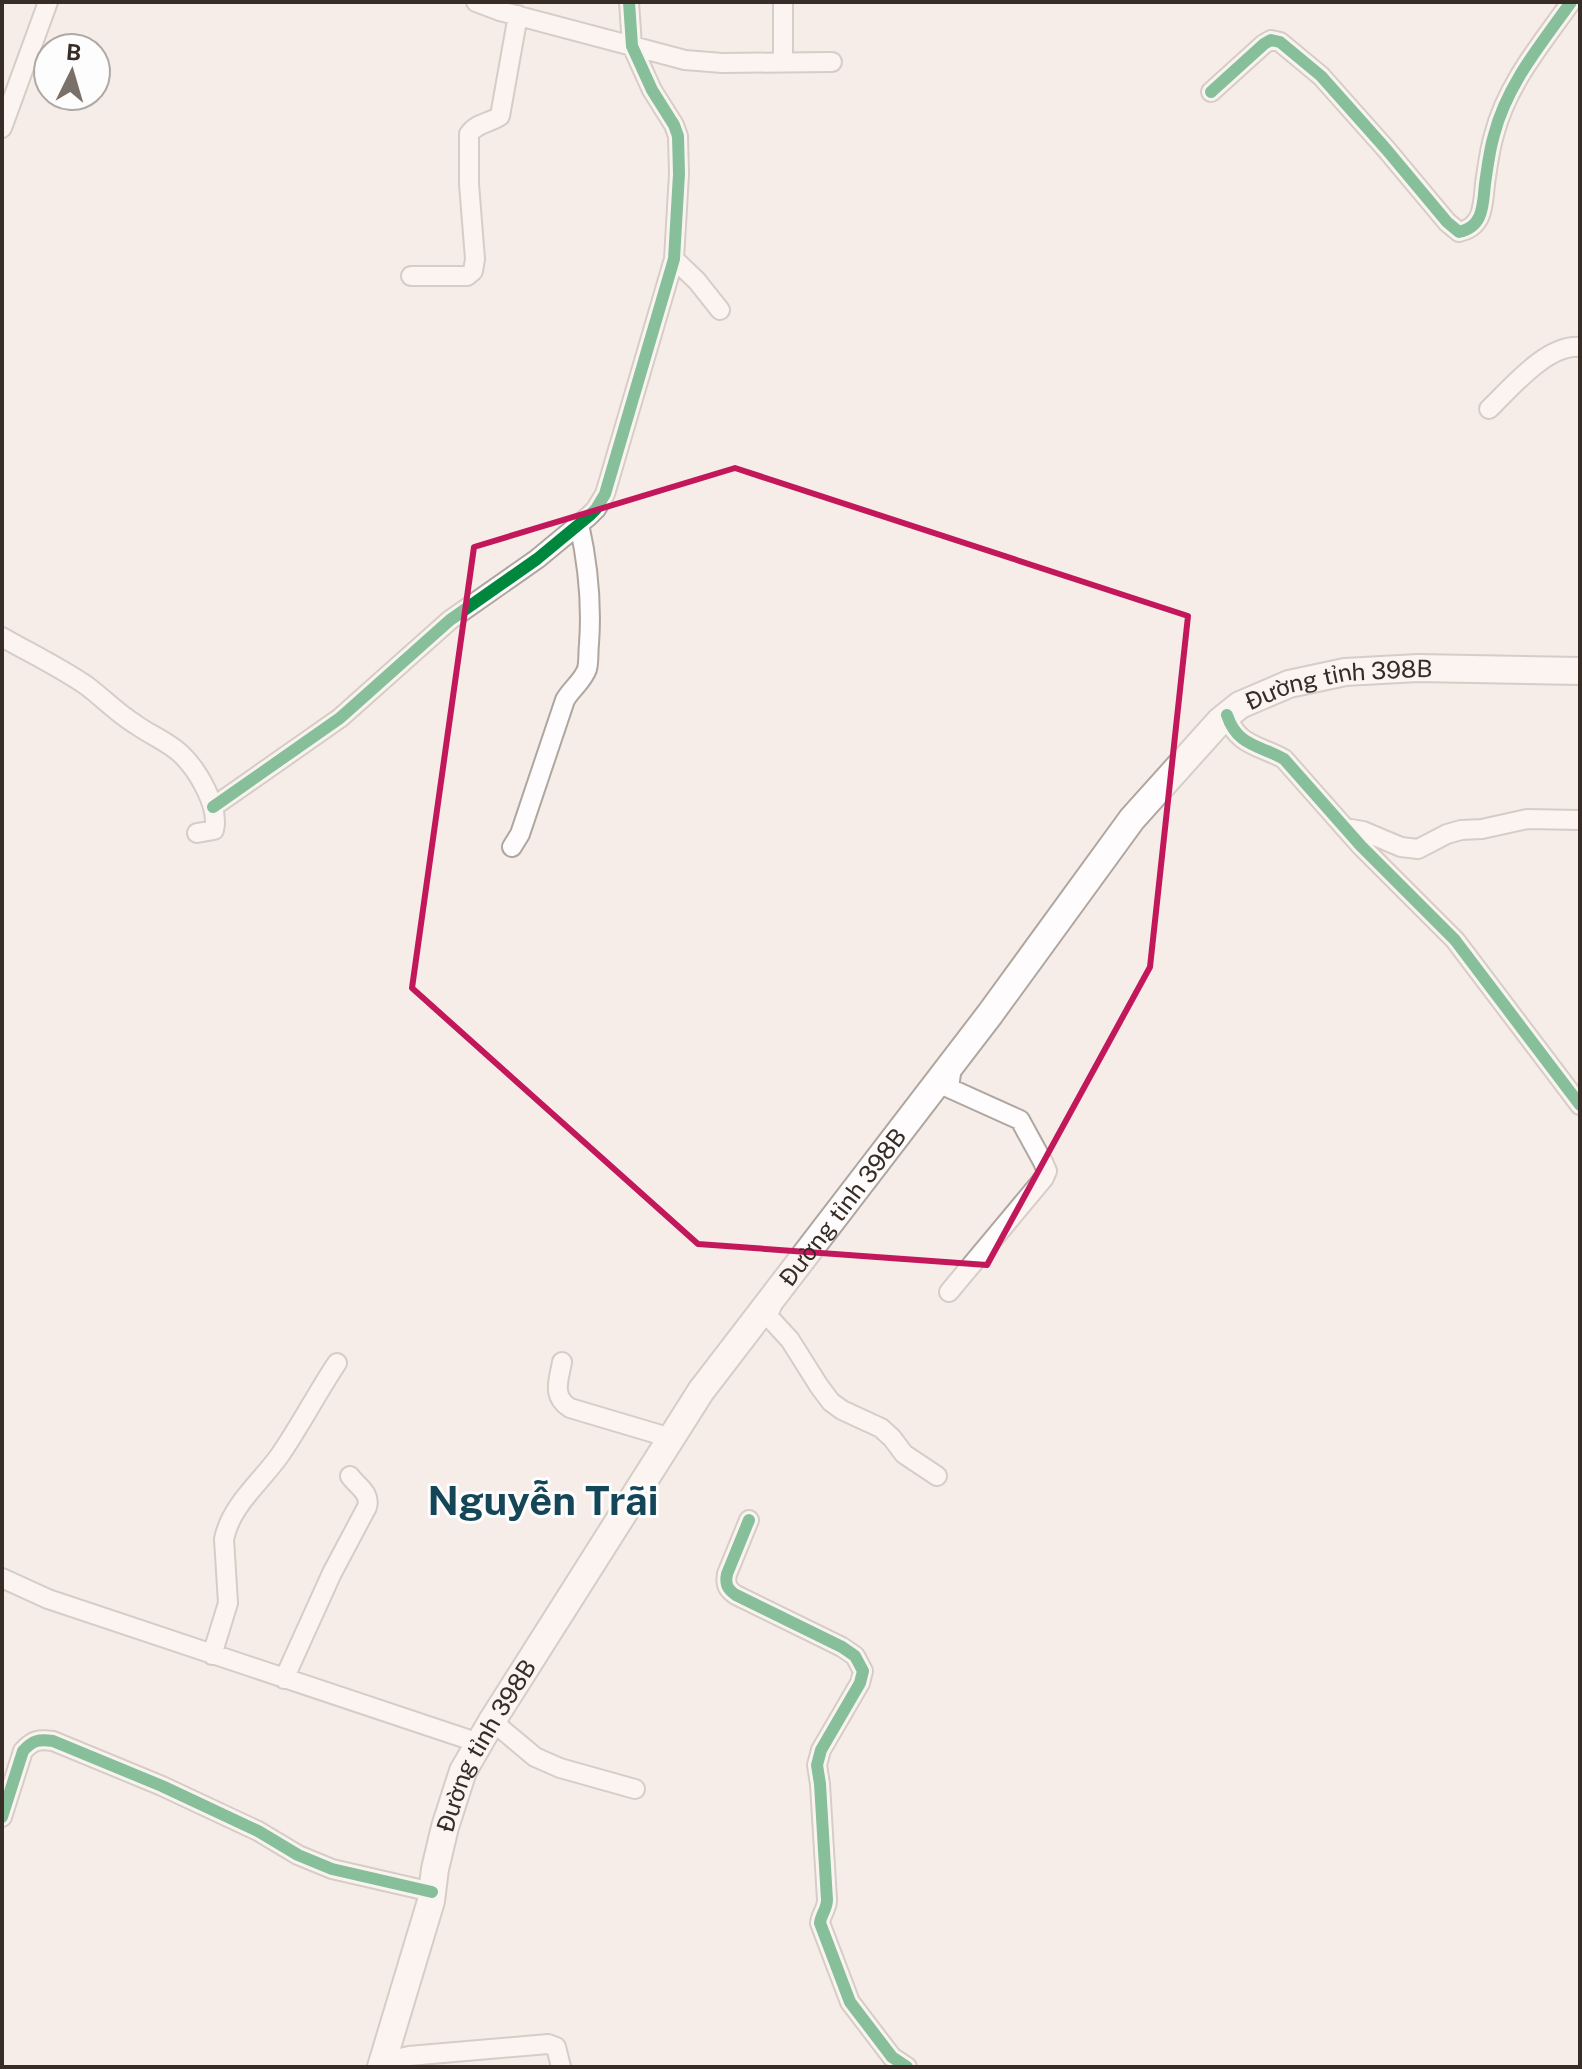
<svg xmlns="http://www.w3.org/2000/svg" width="1582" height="2069" viewBox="0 0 1582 2069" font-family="'Public Sans',sans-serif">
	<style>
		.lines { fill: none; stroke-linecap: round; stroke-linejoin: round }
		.street-casing { stroke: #afa6a0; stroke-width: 22 }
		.secondary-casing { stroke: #afa6a0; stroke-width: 30 }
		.street { stroke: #fefcfc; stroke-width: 18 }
		.secondary { stroke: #fefcfc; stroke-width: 26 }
		.cycleway-casing { stroke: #fdfdfd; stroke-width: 17 }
		.cycleway { stroke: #00873e; stroke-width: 12 }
		.marked { fill: none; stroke: #c2185b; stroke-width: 6; stroke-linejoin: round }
		.labels { text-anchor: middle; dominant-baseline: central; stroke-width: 6; stroke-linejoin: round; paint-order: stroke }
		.street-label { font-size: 24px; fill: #372c26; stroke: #fdfdfd }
		.town-label { font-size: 40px; font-weight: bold; fill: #144658; stroke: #fdfdfd }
	</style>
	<rect width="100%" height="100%" fill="#f7ede8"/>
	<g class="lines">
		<defs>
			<path id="street" d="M 476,2 L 500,11 L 685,60 L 722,63 L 832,62
				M 783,62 L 783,2
				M 1211,92 L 1264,44 L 1271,40 L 1280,42 L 1321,76 L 1386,149 L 1447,222 L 1459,232 C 1487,226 1482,199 1486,177 C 1488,163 1490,148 1494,135 C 1507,84 1542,43 1571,2
				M 2,128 L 48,2
				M 674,259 L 697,281 L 720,310
				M 411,276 L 467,276 L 473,271 L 475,259 L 469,184 L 469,134 C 476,123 490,123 500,116 L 518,15
				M 1489,409 C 1511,388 1547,344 1580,347
				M 2,637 C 30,653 61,668 87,686 C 103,698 117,713 135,724 C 150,735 167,741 181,754 C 197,769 220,807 214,830 L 197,833
				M 1227,715 C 1237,746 1259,745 1284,759 L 1361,846 L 1455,940 L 1580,1105
				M 213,807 L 340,718 L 450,620 L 537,559 L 589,516 L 596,509 L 605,494 L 674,259 L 679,174 L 678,136 L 674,125 L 652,90 L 632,46 L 629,2
				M 1345,828 L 1363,831 L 1401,847 L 1418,849 L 1447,834 L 1461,830 L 1482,829 L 1527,819 L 1580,820
				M 512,847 L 520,834 L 565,700 C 571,689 583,681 587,669 C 589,662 588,652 589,644 C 592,603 588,564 579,524
				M 949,1292 L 1044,1178 L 1047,1171 L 1043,1162 L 1020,1120 L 949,1088 L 952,1066
				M 774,1300 L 768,1316 L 790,1340 L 819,1386 L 831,1402 L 842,1410 L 881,1428 L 892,1438 L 904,1454 L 937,1476
				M 562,1362 C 559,1380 551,1396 570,1408 L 671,1438
				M 749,1520 L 727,1574 C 725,1584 727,1589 736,1595 L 842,1647 L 855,1656 L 863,1671 L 860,1683 L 821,1750 L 817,1765 L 820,1784 L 827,1900 C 827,1909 821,1914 820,1923 L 850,2002 L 892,2057 L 907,2067
				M 2,1578 L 48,1599 L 479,1743
				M 212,1655 L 228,1603 L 224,1539 C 231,1505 261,1482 280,1455 C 300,1426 317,1393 337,1363
				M 284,1679 L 332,1573 L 367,1507 C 371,1493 358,1487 350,1476
				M 492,1721 L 535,1757 L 560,1768 L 635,1789
				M 2,1817 L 23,1751 C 33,1740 39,1739 53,1741 L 162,1786 L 258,1831 L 298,1855 L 332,1869 L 432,1892
				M 383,2062 L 409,2056 L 548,2044 L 556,2047 L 561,2067"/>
			<g id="secondary">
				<path id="s1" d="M 381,2067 L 431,1901 L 435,1869 L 445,1827 L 463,1771 L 492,1721 L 701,1391 L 990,1014 L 1132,819 L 1220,721 L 1240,705 L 1289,684 L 1345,672 L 1418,668 L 1580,671"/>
			</g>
		</defs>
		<use href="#street" class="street-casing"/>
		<use href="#secondary" class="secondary-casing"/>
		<use href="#street" class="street"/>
		<use href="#secondary" class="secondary"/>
		<defs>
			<path id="cycleway" d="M 1211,92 L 1264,44 L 1271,40 L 1280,42 L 1321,76 L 1386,149 L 1447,222 L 1459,232 C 1487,226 1482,199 1486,177 C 1488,163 1490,148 1494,135 C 1507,84 1542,43 1571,2
				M 1227,715 C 1237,746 1259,745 1284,759 L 1361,846 L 1455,940 L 1580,1105
				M 213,807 L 340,718 L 450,620 L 537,559 L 589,516 L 596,509 L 605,494 L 674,259 L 679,174 L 678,136 L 674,125 L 652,90 L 632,46 L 629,2
				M 749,1520 L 727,1574 C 725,1584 727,1589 736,1595 L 842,1647 L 855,1656 L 863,1671 L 860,1683 L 821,1750 L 817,1765 L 820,1784 L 827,1900 C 827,1909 821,1914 820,1923 L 850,2002 L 892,2057 L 907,2067
				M 2,1817 L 23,1751 C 33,1740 39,1739 53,1741 L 162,1786 L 258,1831 L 298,1855 L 332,1869 L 432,1892"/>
		</defs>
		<use href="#cycleway" class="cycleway-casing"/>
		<use href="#cycleway" class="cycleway"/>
	</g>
	<path d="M0 0H1582V2069H0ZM 735,468 L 1188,616 L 1150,967 L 987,1265 L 698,1244 L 412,988 L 474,547 Z" fill="#f7ede8" fill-opacity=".55" fill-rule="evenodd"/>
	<path class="marked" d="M 735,468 L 1188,616 L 1150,967 L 987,1265 L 698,1244 L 412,988 L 474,547 Z"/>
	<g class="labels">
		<g class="street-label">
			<text stroke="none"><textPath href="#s1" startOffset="1732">Đường tỉnh 398B</textPath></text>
			<text stroke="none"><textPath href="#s1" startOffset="988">Đường tỉnh 398B</textPath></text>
			<text stroke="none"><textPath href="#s1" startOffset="340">Đường tỉnh 398B</textPath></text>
		</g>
		<g class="town-label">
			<text x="543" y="1500">Nguyễn Trãi</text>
		</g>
	</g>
	<rect width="1582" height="2069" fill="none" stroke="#372c26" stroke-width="8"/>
	<g transform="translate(72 72) rotate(5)"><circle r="38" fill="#fdfdfd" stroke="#aea9a7" stroke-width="2"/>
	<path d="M0-6L14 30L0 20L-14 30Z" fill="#7a706a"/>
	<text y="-12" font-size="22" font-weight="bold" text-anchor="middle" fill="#372c26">B</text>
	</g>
</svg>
